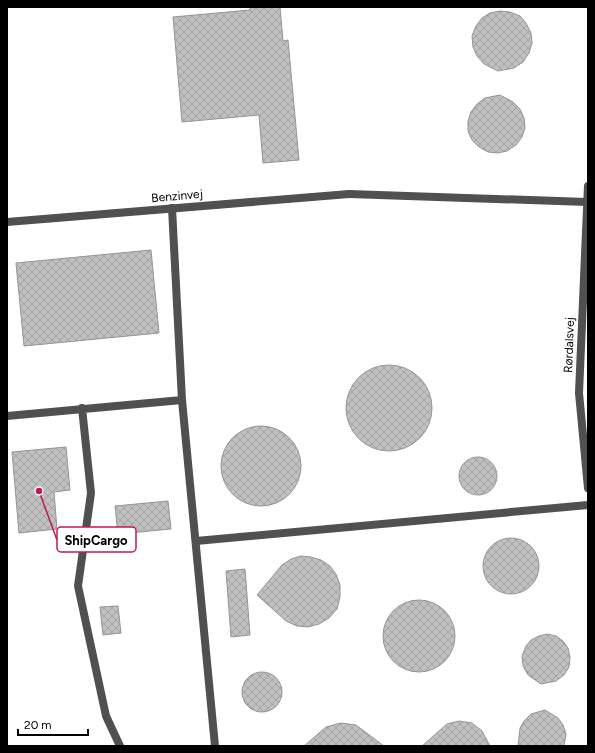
<svg xmlns="http://www.w3.org/2000/svg" width="595" height="753" viewBox="0 0 595 753" font-family="Figtree,sans-serif">
	<style>
		.building { fill: url(#building-cross-hatch); stroke: #949494 }
		.lines { fill: none; stroke-linecap: round; stroke-linejoin: round }
		.service { stroke: #505050; stroke-width: 8 }
		.minor { stroke: #505050; stroke-width: 8 }
		.labels { text-anchor: middle; dominant-baseline: central; stroke-width: 3; stroke-linejoin: round; paint-order: stroke }
		.street-label { font-size: 12px; fill: #000; stroke: #fff }
		.leader { fill: none; stroke: #c2185b; stroke-width: 1.5 }
		.callout-dot { fill: #c2185b; stroke: #fff; stroke-width: 1.5 }
		.callout { fill: #fff; stroke: #c2185b; stroke-width: 1.5 }
		.callout-label { font-size: 13px; text-anchor: middle; font-weight: bold; fill: #000 }
	</style>
	<defs>
		<pattern id="building-cross-hatch" width="8" height="8" patternUnits="userSpaceOnUse"><rect width="8" height="8" fill="#c0c0c0"/><path d="M0 0l8 8M0 8l8-8" fill="none" stroke="#a3a3a3"/></pattern>
	</defs>
	<rect width="100%" height="100%" fill="#fff"/>
	<path class="building" d="M 250,7 L 280,7 L 283,41 L 288,40 L 299,160 L 263,163 L 259,115 L 182,122 L 173,17 L 250,10 Z
		M 500,11 L 510,12 L 520,16 L 526,23 L 531,33 L 532,43 L 529,53 L 523,62 L 514,68 L 498,71 L 484,64 L 477,56 L 473,47 L 472,36 L 476,26 L 482,18 L 490,13 Z
		M 500,95 L 513,102 L 520,109 L 524,118 L 525,128 L 522,137 L 516,145 L 507,151 L 498,153 L 488,152 L 479,147 L 472,140 L 468,131 L 468,121 L 471,112 L 477,104 L 485,98 Z
		M 151,250 L 159,333 L 24,346 L 16,263 Z
		M346 408a43 43 0 1 1 86 0a43 43 0 1 1-86 0Z
		M221 466a40 40 0 1 1 80 0a40 40 0 1 1-80 0Z
		M 66,447 L 70,490 L 54,492 L 57,529 L 19,533 L 12,452 Z
		M459 476a19 19 0 1 1 38 0a19 19 0 1 1-38 0Z
		M 168,501 L 171,529 L 118,534 L 115,506 Z
		M483 566a28 28 0 1 1 56 0a28 28 0 1 1-56 0Z
		M 301,556 L 311,557 L 321,560 L 330,566 L 336,574 L 340,585 L 340,597 L 337,609 L 329,618 L 319,624 L 308,627 L 297,626 L 286,621 L 257,595 L 282,565 L 291,559 Z
		M 245,569 L 250,635 L 231,637 L 226,571 Z
		M383 636a36 36 0 1 1 72 0a36 36 0 1 1-72 0Z
		M 118,606 L 121,633 L 103,635 L 100,607 Z
		M 547,634 L 556,636 L 563,641 L 568,648 L 570,657 L 569,667 L 564,675 L 556,681 L 541,684 L 528,675 L 523,666 L 522,656 L 526,646 L 531,640 L 539,636 Z
		M242 692a20 20 0 1 1 40 0a20 20 0 1 1-40 0Z
		M 545,710 L 558,718 L 563,725 L 566,734 L 564,746 L 518,746 L 520,728 L 524,721 L 531,714 Z
		M 459,721 L 472,723 L 482,731 L 490,746 L 422,746 L 447,724 Z
		M 341,723 L 356,725 L 384,746 L 304,746 L 326,727 Z"/>
	<g class="lines">
		<path class="service" d="M 588,186 L 579,393 L 588,488
			M 349,194 L 587,202
			M 182,400 L 215,746
			M 82,408 L 91,493 L 78,586 L 106,716 L 120,746
			M 7,416 L 182,400 L 172,208
			M 196,541 L 588,505"/>
		<path class="minor" d="M 7,222 L 349,194"/>
	</g>
	<g class="labels">
		<g class="street-label">
			<text transform="translate(177 196) rotate(-5)">Benzinvej</text>
			<text transform="translate(569 345) rotate(-88)">Rørdalsvej</text>
		</g>
	</g>
	<path class="leader" d="M39 491L57 540"/>
	<circle class="callout-dot" cx="39" cy="491" r="4"/>
	<rect class="callout" x="57" y="527" width="79" height="25" rx="4"/>
	<g class="callout-label">
		<text x="96" y="545">ShipCargo</text>
	</g>
	<rect width="595" height="753" fill="none" stroke="#000000" stroke-width="16"/>
	<path d="M18 729v6h70v-6" fill="none" stroke="#000000" stroke-width="2"/>
	<text x="24" y="729" font-size="12" fill="#000000" stroke="#ffffff" stroke-width="3" paint-order="stroke">20 m</text>
</svg>
